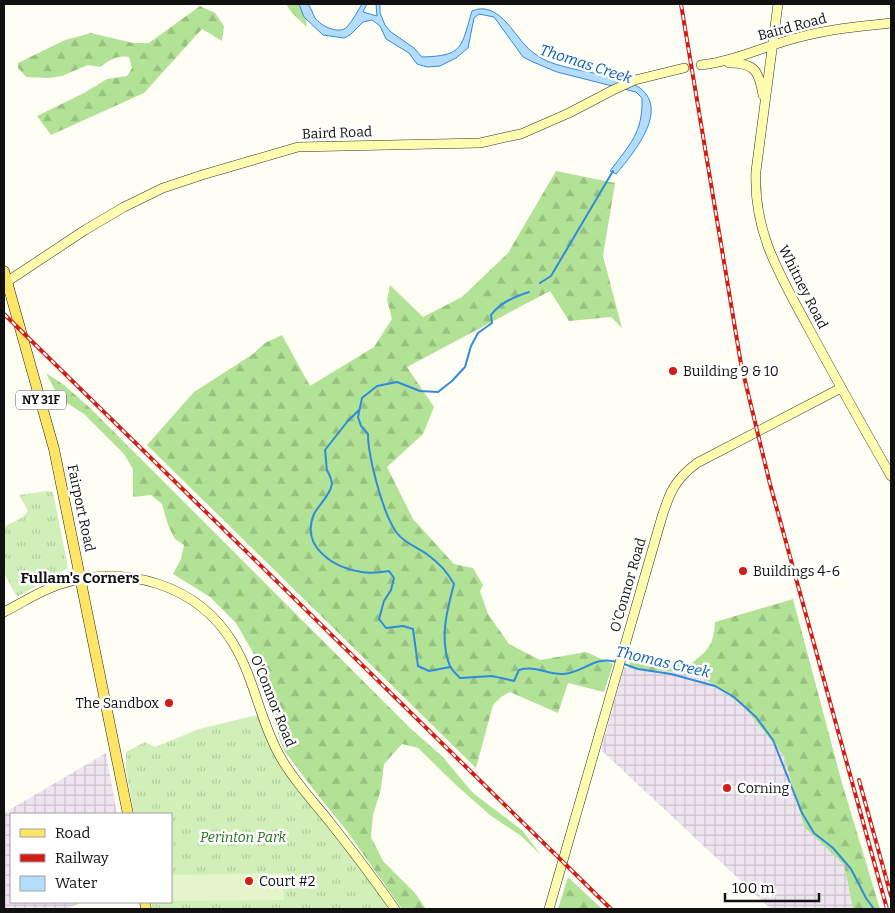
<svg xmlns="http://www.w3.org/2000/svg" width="895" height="913" viewBox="0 0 895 913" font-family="Bitter,serif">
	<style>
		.industrial { fill: url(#industrial-grid) }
		.grass { fill: url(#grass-tufts) }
		.forest { fill: url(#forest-firs) }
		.pitch { fill: #e4f5cb }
		.water { fill: #b3dcfd; stroke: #318bdc }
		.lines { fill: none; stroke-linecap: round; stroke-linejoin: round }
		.stream { stroke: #318bdc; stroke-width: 2 }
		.secondary-tunnel { stroke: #dbdad3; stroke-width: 9; stroke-dasharray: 9 4.5; stroke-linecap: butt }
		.secondary-casing { stroke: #333; stroke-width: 10 }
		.primary-casing { stroke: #222; stroke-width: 11 }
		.secondary { stroke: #fffcb0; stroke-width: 9 }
		.primary { stroke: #ffe565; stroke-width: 10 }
		.rail-casing { stroke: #d21c17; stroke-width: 4 }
		.rail { stroke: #fff; stroke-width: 2; stroke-dasharray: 5.5; stroke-linecap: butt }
		.poi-dot { fill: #d21c17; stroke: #fff; stroke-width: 2 }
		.labels { text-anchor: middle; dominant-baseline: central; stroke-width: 5; stroke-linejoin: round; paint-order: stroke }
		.shield { fill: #fff; stroke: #585858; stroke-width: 1 }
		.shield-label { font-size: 12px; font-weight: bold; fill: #111 }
		.street-label { font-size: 14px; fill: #111; stroke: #fff }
		.poi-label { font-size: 14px; fill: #111; stroke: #fff; text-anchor: start }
		.park-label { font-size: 14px; font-style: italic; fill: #247218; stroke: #fff }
		.water-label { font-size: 15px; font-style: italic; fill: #0a5cb3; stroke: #fff }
		.neighbourhood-label { font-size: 15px; font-weight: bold; fill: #111; stroke: #fff }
	</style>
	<defs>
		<pattern id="industrial-grid" width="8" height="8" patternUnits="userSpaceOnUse" patternTransform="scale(1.25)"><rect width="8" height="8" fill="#efe5f0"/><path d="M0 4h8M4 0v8" fill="none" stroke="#ccc3cd"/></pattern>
		<pattern id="grass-tufts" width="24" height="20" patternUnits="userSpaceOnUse" patternTransform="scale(1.25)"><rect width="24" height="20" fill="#d1efb8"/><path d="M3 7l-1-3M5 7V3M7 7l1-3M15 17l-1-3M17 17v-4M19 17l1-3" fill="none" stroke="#b2cc9d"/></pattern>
		<pattern id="forest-firs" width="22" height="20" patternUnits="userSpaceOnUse" patternTransform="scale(1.25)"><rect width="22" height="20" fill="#b2e296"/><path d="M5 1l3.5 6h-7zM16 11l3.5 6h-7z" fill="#98c180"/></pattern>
	</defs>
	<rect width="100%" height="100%" fill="#fffef5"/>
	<path class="industrial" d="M 624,667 L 698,674 L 743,706 L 784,756 L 804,827 L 844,865 L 853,909 L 771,909 L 601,750 Z
		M 106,753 L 117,814 L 11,814 L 11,902 L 82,902 L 67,909 L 4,909 L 4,813 Z"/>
	<path class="grass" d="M 47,491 L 53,492 L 68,568 L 17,597 L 4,573 L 4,527 L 23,517 L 28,511 L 19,495 Z
		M 257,715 C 275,768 308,801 342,844 C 359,865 374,887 389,909 L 153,909 L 151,902 L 171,902 L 171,814 L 134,814 L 126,769 L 126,752 L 145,742 L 155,747 L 199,729 Z"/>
	<path class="forest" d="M 286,4 L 304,4 L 307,27 L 292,13 Z
		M 200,6 L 215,13 L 224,26 L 222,41 L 202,29 L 144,93 L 51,135 L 37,116 L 84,93 L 107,79 L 127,76 L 132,68 L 129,57 C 117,55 110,60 100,67 L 88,65 L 62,76 L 49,78 L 26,77 L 18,68 L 18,63 L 65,40 L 91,33 L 133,43 L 149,43 Z
		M 556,171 L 615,183 L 603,256 L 622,328 L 611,317 L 569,321 L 550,291 L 407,367 L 434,407 L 423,434 L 387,467 L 413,519 L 454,564 L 473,568 L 483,585 L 480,591 L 488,614 L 509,644 L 540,660 L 586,652 L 613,664 L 604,692 L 568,683 L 558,713 L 510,692 L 501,697 L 493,705 L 476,768 L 147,445 L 194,392 L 253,354 L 265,343 L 282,335 L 310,386 L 374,347 L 392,319 L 387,300 L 390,285 L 423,317 L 462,297 L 508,253 Z
		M 46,373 L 64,385 L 88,406 L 410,728 L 442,756 L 473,793 L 522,830 L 541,855 L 520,835 L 491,816 L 457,786 L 418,748 L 402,744 L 384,764 L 381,789 L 373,815 L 371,837 L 383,861 L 415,893 L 426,909 L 402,909 L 346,830 L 313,789 L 283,749 L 271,712 L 267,688 L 256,658 L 236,623 L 210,597 L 173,574 L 181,559 L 184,545 L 175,539 L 168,525 L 162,504 L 151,495 L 133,497 L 133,469 L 124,454 L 84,414 L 59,398 Z
		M 793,599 L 842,783 L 880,909 L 853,909 L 844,865 L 804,827 L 784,756 L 743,706 L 698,674 L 629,668 L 633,651 L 664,660 L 692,663 C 710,648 713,646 715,622 Z
		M 568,877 L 602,909 L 558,909 Z"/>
	<path class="pitch" d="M 283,873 L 284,900 L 171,901 L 171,875 Z"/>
	<path class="water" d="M 299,4 L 308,4 C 311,8 313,14 315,18 C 321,26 339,35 347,27 C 353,20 357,12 362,4 L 367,4 L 363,12 L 377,16 L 376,4 L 380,4 L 380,13 L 385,25 L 391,32 L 414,48 L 422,57 C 464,56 461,47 472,11 C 497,0 513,33 526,46 C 529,50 534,53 538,56 C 548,63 562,66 574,69 C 591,73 626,78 640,88 C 670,111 632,155 616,174 L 610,171 C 630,144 643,133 642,98 L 636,92 L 557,72 L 533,62 L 523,57 L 494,17 L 479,14 L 474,18 L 468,48 L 456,58 L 440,66 L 427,67 L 417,64 L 409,53 L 386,39 L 380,26 L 372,20 L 363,22 L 350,35 L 344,38 L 323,35 L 304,17 Z"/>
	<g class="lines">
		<path class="stream" d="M 540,283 L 551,276 L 613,171
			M 529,292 C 514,297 501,302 491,315 L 492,323 L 478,333 L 471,346 L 465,367 L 452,381 L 438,392 L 420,391 L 397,382 L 377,386 L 362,398 L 358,417 L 361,426 L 368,434 C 368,456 383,515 397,533 C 404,543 419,548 428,555 C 439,563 448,573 454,584 C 447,610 439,639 450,666 C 452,670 457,675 460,678 L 492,676 L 514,681 L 519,670 C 535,665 548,675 563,674 C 583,673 595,655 617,662
			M 359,410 L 347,422 L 325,450 C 326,457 326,464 327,470 C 329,474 332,480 332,484 C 330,496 319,504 314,514 C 300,547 334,568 362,572 C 371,574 381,572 389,571 L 394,578 L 391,590 L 384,601 L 379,619 L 386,628 L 403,626 L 413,629 L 418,666 L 429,671 L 450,667
			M 624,664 L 638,669 L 671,674 L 715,686 L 734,697 L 756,717 L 773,740 L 802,813 L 814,833 L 833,848 L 851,869 L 866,898 L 874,909"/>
		<path class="secondary-tunnel" d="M 684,68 L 701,65"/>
		<defs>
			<path id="secondary" d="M 778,4 L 756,171 C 753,232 780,275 808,327 C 835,377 863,427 891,476
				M 729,63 C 755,63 759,71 763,95
				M 701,65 C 736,61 767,45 800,37 C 830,29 861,26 891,23
				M 8,281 L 85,230 L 124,207 L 163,188 L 202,175 L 298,147 L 480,143 L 511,136 L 521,134 L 569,113 L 613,90 L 635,80 L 684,68
				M 4,612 C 22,603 41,590 61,584 C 125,563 198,585 233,643 C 255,679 260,722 281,758 C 294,781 313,801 329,821 C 352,850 374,879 395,909
				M 549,909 L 661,520 C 669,494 674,480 697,463 L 841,388"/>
			<path id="primary" d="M 4,271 L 54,449 L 128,814
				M 145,902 L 146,909"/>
		</defs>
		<use href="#secondary" class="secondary-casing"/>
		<use href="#primary" class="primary-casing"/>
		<use href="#secondary" class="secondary"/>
		<use href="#primary" class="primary"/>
		<defs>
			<path id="rail" d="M 681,4 L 741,364 L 770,484 L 887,909
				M 4,314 L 611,909
				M 859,780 L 891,896"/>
		</defs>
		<use href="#rail" class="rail-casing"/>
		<use href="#rail" class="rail"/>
	</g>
	<g class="poi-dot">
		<circle cx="673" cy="371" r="5"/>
		<circle cx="743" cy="571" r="5"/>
		<circle cx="169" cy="703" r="5"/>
		<circle cx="727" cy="788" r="5"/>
		<circle cx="249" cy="881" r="5"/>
	</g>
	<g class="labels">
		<rect class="shield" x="16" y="390.5" width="50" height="19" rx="4"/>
		<g class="shield-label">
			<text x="41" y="400">NY 31F</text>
		</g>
		<g class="street-label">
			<text transform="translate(792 27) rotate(-15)">Baird Road</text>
			<text transform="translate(337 133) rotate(-2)">Baird Road</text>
			<text transform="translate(803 287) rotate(63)">Whitney Road</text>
			<text transform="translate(81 508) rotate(78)">Fairport Road</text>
			<text transform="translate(628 585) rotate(-74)">O'Connor Road</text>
			<text transform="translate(273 701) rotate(68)">O'Connor Road</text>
		</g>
		<g class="poi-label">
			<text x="683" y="371">Building 9 &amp; 10</text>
			<text x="753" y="571">Buildings 4-6</text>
			<text x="159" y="703" text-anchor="end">The Sandbox</text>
			<text x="737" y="788">Corning</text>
			<text x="259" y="881">Court #2</text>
		</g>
		<g class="park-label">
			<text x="243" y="837">Perinton Park</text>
		</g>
		<g class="water-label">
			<text transform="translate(586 64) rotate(18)">Thomas Creek</text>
			<text transform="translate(663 662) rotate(13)">Thomas Creek</text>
		</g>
		<g class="neighbourhood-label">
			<text x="80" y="578">Fullam's Corners</text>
		</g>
	</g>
	<rect width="895" height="913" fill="none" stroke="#111111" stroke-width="10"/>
	<rect x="10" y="813" width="162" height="90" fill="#ffffff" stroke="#a0a0a0"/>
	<rect x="20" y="829" width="25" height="8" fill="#ffe565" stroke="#a0a0a0"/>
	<text x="55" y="838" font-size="15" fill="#111111">Road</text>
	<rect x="20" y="854" width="25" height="8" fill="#d21c17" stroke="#a0a0a0"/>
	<text x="55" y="863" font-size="15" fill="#111111">Railway</text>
	<rect x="20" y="876" width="25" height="15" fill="#b3dcfd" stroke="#a0a0a0"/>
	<text x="55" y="888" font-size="15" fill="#111111">Water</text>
	<path d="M725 893v8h94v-8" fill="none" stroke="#111111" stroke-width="2.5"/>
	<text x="732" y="893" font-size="15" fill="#111111" stroke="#ffffff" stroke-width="4" paint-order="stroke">100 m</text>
</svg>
